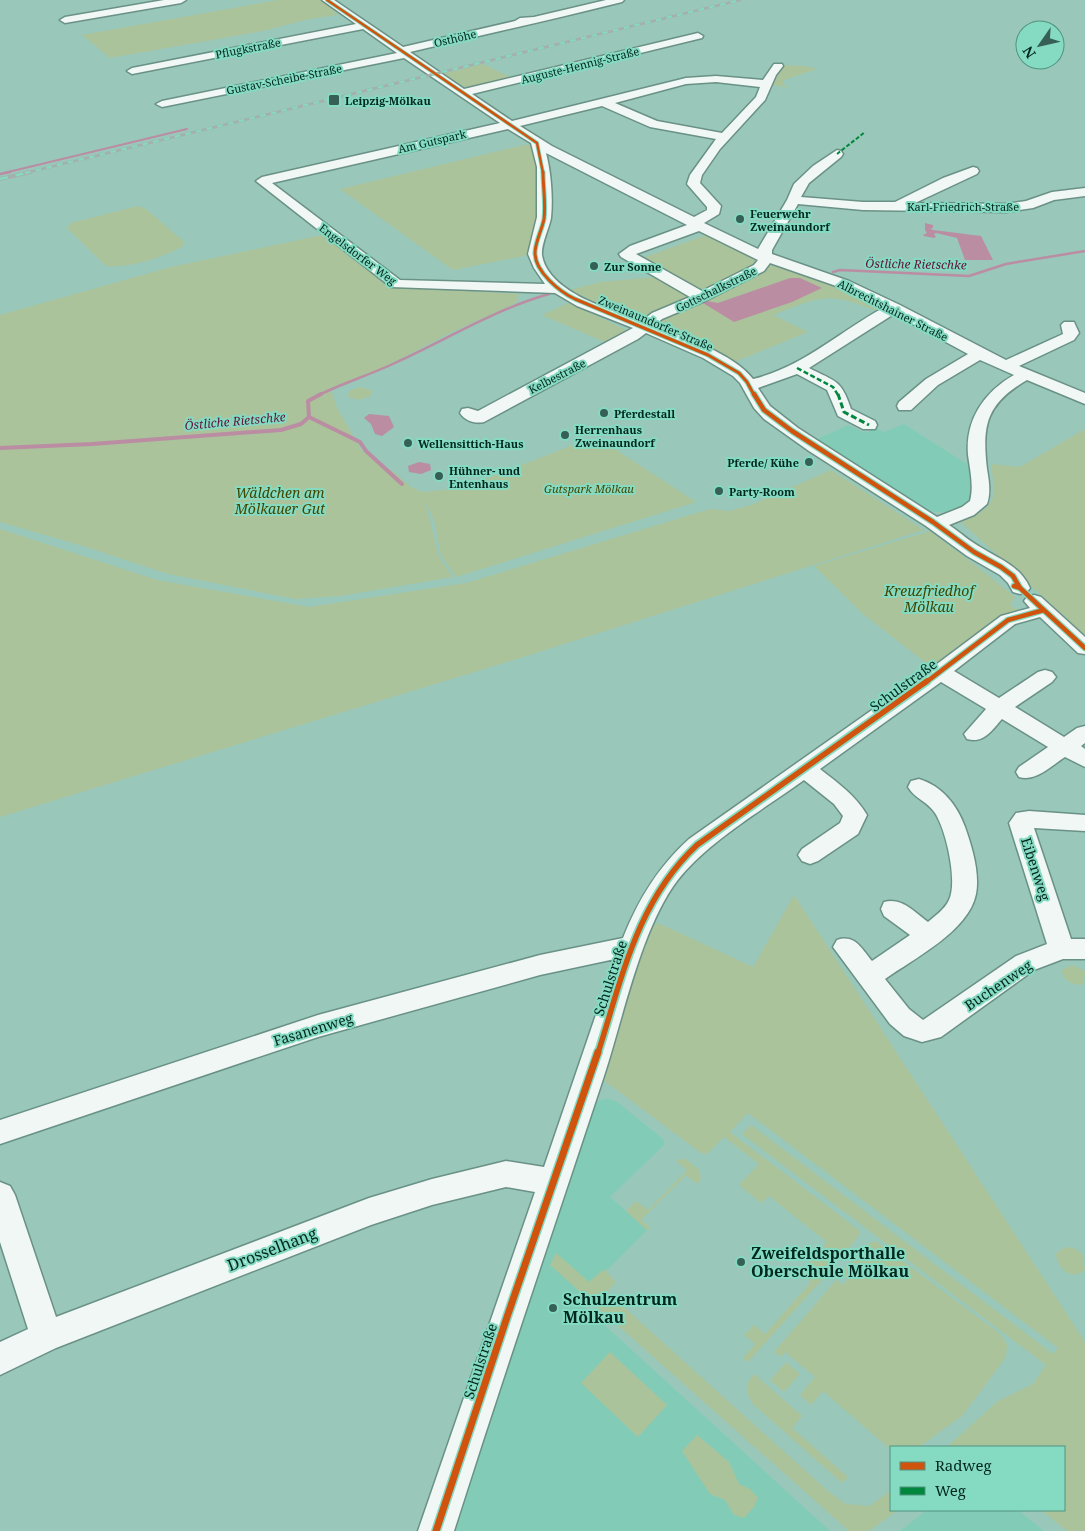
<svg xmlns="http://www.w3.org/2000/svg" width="1085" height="1531" viewBox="0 0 1085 1531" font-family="'Noto Serif',serif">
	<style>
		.built { fill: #82ccb7 }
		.green { fill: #abc39b }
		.water { fill: #ba8da3 }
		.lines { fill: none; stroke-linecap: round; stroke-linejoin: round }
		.stream-far2 { stroke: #ba8da3; stroke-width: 2 }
		.stream-far1 { stroke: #ba8da3; stroke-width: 2.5 }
		.stream { stroke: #ba8da3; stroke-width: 4 }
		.minor-casing { stroke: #6a9186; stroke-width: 3 }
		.minor { fill: #f0f7f5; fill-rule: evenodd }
		.rail-far1-casing { stroke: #a4b0ac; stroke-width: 2.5 }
		.rail-casing { stroke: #a4b0ac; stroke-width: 4 }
		.rail-far1 { stroke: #85dbc2; stroke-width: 2; stroke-dasharray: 5.5; stroke-linecap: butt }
		.rail { stroke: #85dbc2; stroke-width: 2.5; stroke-dasharray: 8; stroke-linecap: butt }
		.quiet-far2 { stroke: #00873e; stroke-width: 2; stroke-dasharray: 4 2; stroke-linecap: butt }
		.quiet-far1 { stroke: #00873e; stroke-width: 2.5; stroke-dasharray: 5 2.5; stroke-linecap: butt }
		.quiet { stroke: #00873e; stroke-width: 3; stroke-dasharray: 6 3; stroke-linecap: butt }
		.cycleway-far4-casing { stroke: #85dbc2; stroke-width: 4 }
		.cycleway-far3-casing { stroke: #85dbc2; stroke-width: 5 }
		.cycleway-far2-casing { stroke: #85dbc2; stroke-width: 7 }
		.cycleway-far1-casing { stroke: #85dbc2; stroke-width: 9 }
		.cycleway-casing { stroke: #85dbc2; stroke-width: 10 }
		.cycleway-far4 { stroke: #d1540e; stroke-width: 2.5 }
		.cycleway-far3 { stroke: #d1540e; stroke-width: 3 }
		.cycleway-far2 { stroke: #d1540e; stroke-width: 4.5 }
		.cycleway-far1 { stroke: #d1540e; stroke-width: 5.5 }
		.cycleway { stroke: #d1540e; stroke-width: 7 }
		.poi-dot { fill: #365f55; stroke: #85dbc2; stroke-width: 2 }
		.labels { text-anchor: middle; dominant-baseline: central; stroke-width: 4; stroke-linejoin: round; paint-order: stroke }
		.far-street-label { font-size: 11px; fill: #01271e; stroke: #85dbc2 }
		.far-poi-label { font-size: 11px; font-weight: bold; fill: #01271e; stroke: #85dbc2; text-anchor: start }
		.far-park-label { font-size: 11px; font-style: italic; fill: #434600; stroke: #85dbc2 }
		.far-water-label { font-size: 12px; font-style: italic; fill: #5f133b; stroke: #85dbc2 }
		.park-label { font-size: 14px; font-style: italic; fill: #434600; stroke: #85dbc2 }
		.street-label { font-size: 14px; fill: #01271e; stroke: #85dbc2 }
		.near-street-label { font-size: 16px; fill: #01271e; stroke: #85dbc2 }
		.near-poi-label { font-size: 16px; font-weight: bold; fill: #01271e; stroke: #85dbc2; text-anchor: start }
	</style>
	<rect width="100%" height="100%" fill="#99c7ba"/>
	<path class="built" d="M 904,424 L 970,466 L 974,482 L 972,496 L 968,506 L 954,512 L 930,512 L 815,440 L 848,425 L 865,433 L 877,428 L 884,432 Z
		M 607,1099 L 616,1101 L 663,1139 L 665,1144 L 610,1197 L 647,1230 L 577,1300 L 830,1531 L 448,1531 L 585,1108 L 596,1101 Z
		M 927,1510 L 1018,1510 L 1044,1531 L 900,1531 Z"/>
	<path class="green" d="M 278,0 L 322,0 L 337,10 L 333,11 L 338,14 L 342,14 L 305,20 L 263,31 L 110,58 L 82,35 Z
		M 483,64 L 512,78 L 467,88 L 443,74 Z
		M 778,64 C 791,67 805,64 817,69 L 784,80 L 784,85 L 791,88 L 772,85 L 770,83 L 781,67 Z
		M 524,145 L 530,145 L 534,148 L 541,217 L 531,252 L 524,256 L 453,270 L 340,189 Z
		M 138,206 L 146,209 L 183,241 L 183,246 C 161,258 131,268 106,266 L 67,228 L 71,223 Z
		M 327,234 L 396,287 L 519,294 L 516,303 L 452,332 L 392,363 L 390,366 L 331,390 L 337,408 L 362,451 L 395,473 L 411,487 L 422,492 L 443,490 L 475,483 L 581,442 L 607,444 L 696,502 L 456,577 L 441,555 L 434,520 L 425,501 L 439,557 L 453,577 L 340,596 L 295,599 L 168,574 L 83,546 L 0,522 L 0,315 L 171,267 Z
		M 709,234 L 754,258 L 755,264 L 751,268 L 700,294 L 637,260 Z
		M 772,265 L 789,265 L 878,302 L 883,308 L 879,312 C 827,291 823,296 773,315 L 808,332 L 732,363 L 695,342 L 659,326 L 658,323 L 664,318 L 697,304 Z
		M 657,277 L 693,297 L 642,318 L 635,318 L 597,303 L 570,290 L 600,282 Z
		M 569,303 L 624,329 L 627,331 L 607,343 L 542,315 Z
		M 360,387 L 371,390 L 371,396 L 358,400 L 348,397 L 349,391 Z
		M 1085,429 L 1085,635 L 961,522 C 977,515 995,508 994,487 C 994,479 991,472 991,464 L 1020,467 Z
		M 831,470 L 924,530 L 507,662 L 0,817 L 0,529 L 157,580 L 309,607 L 466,583 L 710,509 L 729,511 L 751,505 Z
		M 930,531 L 984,572 L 1015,597 L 1010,605 L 1017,609 L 935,670 L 863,614 L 814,566 Z
		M 794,895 L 1085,1342 L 1085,1531 L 1067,1531 L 1041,1510 L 1064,1510 L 1064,1447 L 947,1447 L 998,1401 L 1033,1384 L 1046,1365 L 742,1134 L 751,1125 L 1053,1354 L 1058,1348 L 748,1113 L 730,1132 L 860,1231 L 858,1237 L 839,1259 L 823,1247 L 827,1242 L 769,1196 L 761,1203 L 739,1185 L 759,1164 L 724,1137 L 707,1154 L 701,1153 L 602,1079 L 648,930 L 658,923 L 753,967 Z
		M 1072,965 L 1085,971 L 1084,984 C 1075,986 1069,983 1063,976 L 1062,970 Z
		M 681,1159 L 686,1159 L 699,1170 L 701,1179 L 697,1184 L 686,1175 L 641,1220 L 650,1227 L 647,1230 L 626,1211 L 636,1201 L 648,1210 L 687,1170 L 676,1161 Z
		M 876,1241 L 999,1333 L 1007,1344 L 1006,1357 L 963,1415 L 919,1447 L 891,1447 L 891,1450 L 823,1391 L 811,1405 L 800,1395 L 815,1377 L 785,1352 L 781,1357 L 774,1352 L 836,1280 L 843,1285 L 848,1279 L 841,1274 L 867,1244 Z
		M 1067,1247 L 1076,1249 L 1083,1255 L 1085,1270 C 1072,1282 1057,1268 1056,1254 L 1060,1250 Z
		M 820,1251 L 836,1264 L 748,1362 L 743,1358 L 755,1344 L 744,1335 L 754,1325 L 765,1334 L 811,1282 L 801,1272 Z
		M 556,1253 L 589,1282 L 604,1269 L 616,1282 L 607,1292 L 829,1492 L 846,1504 L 870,1506 L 891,1490 L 891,1510 L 898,1510 L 869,1531 L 849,1531 L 550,1265 Z
		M 610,1352 L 667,1405 L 638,1437 L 581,1383 Z
		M 786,1362 L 800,1374 L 784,1392 L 770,1380 Z
		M 754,1374 L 802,1416 L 792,1428 L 848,1477 L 842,1483 L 752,1403 C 746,1391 744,1385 754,1374 Z
		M 697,1435 L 729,1462 L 739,1484 L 750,1489 L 758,1498 L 754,1507 L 744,1518 L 734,1515 L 725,1500 L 710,1494 L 682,1451 Z"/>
	<path class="water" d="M 925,223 L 933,225 L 933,228 L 930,228 L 933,230 L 981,236 L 993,260 L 965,260 L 957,238 L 936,233 L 934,234 L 936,237 L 934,238 L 924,236 L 923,235 L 927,233 L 925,230 Z
		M 790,278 L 800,278 L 822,288 L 792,302 L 734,322 L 703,303 L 707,301 L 718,303 Z
		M 369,414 L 389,416 L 394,427 L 382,436 L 375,434 L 371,424 L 364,418 Z
		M 419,462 L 430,464 L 431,470 L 421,474 L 409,472 L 408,466 Z"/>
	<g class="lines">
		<path class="stream-far2" d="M 4,173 L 187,129"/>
		<path class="stream-far1" d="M 0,174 L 10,172
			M 833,272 L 840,270 L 969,276 L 1006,264 L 1085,251
			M 319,395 C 345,382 373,374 399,361 C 449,338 496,309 549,294"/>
		<path class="stream" d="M 309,417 L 360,442 L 366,451 L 402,484
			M 0,448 L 92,444 L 281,430 L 301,424 L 309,417 L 308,401 L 321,394"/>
		<defs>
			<path id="minor" d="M 164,0 L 186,0 L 181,3 L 65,23 L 60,20 L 65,17 Z
				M 322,0 L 334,0 L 403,47 L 515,21 L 520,18 L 534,17 L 606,0 L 624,0 L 622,2 C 551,20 481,35 410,52 L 464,89 L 698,33 L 703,36 L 702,38 L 472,94 L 512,121 L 686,78 L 716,76 L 763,80 L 774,64 L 782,64 L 783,66 L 776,75 L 765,100 L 720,149 L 702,175 L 700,183 L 721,206 L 719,214 L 704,223 L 758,249 L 787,200 L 794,184 L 813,166 L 837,150 L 841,151 L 843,154 L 841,157 L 809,183 L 801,197 L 863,202 L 895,202 L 943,178 L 973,167 L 977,168 L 979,171 L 977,174 L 915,203 L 1006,204 L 1026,201 L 1052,192 L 1085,188 L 1085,196 L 1054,200 L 1033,208 L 1006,212 L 863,210 L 798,204 L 772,250 L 772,254 L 849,281 L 900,305 L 1006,360 L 1063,334 L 1061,325 L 1064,322 L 1074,322 L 1079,333 L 1074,340 L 1019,366 L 1085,393 L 1085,404 L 1027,380 C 986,404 982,425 987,469 C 989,481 991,493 987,504 L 974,515 L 949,525 C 960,532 970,542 982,548 C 1001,560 1020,566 1030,588 L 1027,592 L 1020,594 L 1013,592 L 1008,583 L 1000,575 L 967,556 L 926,526 L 809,451 L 764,419 L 754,408 L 740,383 L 733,376 L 703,358 L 646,333 L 638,339 L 484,422 C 475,424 465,421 460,413 L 462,409 L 468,408 L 478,411 L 633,328 L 577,306 L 555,293 L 391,287 L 256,181 L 262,177 L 500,123 L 404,58 L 162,107 L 156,104 L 162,101 L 397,53 L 363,29 L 132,74 L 127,71 L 132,68 L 356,24 ZM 716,82 L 760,87 L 756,97 L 722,133 L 657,121 L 615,103 L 686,84 ZM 602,106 L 650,127 L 716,139 L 690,175 L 687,184 L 707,207 L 707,210 L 694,217 L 552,146 L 520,126 ZM 508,129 L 531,143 L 537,167 L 537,217 L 528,254 L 534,268 L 545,284 L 400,280 L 272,183 ZM 546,153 L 687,225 L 630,246 L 619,254 L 621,257 L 690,297 L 652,313 L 642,321 C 612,310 548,293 542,255 C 541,244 549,229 551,218 C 553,198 551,172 546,153 ZM 699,231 L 758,260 L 754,265 L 702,291 L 636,254 ZM 770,263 L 839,287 L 883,308 C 839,332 803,367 753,379 C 734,354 684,337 654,326 L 662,319 L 707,300 L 764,271 ZM 894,314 L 968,354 L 926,379 L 899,402 L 897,406 L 899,410 L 911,410 L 938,385 L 980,360 L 1014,375 C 984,392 965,420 968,455 C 970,470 974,486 970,501 L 962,507 L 937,517 L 798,428 L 770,406 L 758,388 L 797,374 L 827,390 L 838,416 L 863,429 L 875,429 L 877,425 L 875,421 L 851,409 C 841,379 836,382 809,368 Z
				M 1034,595 L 1041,597 L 1085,637 L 1085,654 L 1078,653 L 1040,617 L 1015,624 L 954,671 L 999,698 L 1038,672 L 1045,670 L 1052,672 L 1056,677 L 1052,682 L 1015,707 L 1064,737 L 1077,728 L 1085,726 L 1085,743 L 1081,746 L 1085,749 L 1085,767 L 1065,757 C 1051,766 1036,782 1019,777 L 1016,772 L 1019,767 L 1048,747 L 1002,719 C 992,730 984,744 967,739 L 964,734 L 986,709 L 941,682 L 820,769 C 838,783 855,795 867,815 L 858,834 L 818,861 L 810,864 L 802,861 L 798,855 L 802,849 L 840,823 L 843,816 L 834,804 L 804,780 C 764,809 707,842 677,881 C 641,929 623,1018 604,1076 C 554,1228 502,1379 454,1531 L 418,1531 L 535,1192 L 506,1187 L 432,1205 L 371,1225 L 56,1348 L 0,1375 L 0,1342 L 28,1329 L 0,1242 L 0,1182 L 10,1186 L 15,1195 L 56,1317 L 369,1198 L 432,1179 L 506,1161 L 544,1167 L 615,959 L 540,975 L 318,1037 L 0,1144 L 0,1120 L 318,1015 L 540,955 L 623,938 C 638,900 658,867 689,839 L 933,667 L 1001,616 L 1030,608 L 1024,601 L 1027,597 Z
				M 919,779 C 942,786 957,805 965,827 C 972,847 980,873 976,894 C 969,931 913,959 885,979 L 909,1009 L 923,1020 L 1016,956 L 1047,944 L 1009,823 L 1016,813 L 1029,811 L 1085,815 L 1085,831 L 1034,828 L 1071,939 L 1085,939 L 1085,959 L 1063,959 L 1034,970 L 941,1037 L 922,1042 L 904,1036 L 890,1024 L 833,947 L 837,940 C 855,934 861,948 872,961 L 910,935 L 884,916 L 881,909 L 884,902 C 902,897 914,912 928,922 C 935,916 945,909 949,900 C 958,881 946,830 935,813 C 928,802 914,798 908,787 L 911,781 Z"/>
		</defs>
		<use href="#minor" class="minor-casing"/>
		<use href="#minor" class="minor"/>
		<defs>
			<path id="rail-far1" d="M 25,173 L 740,0"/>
			<path id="rail" d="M 0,179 L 30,172"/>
		</defs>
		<use href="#rail-far1" class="rail-far1-casing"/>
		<use href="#rail" class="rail-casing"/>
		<use href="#rail-far1" class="rail-far1"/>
		<use href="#rail" class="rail"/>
		<path class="quiet-far2" d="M 837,154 L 865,132"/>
		<path class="quiet-far1" d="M 797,368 L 833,387 L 838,395"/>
		<path class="quiet" d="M 838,394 L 844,412 L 869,425"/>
		<defs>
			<path id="cycleway-far4" d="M 327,0 L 537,143 L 543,173"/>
			<path id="cycleway-far3" d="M 543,172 C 543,187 546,204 544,219 C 542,230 535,242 535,253 C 535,272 560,292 575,299 L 708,355 L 739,373 L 747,382 L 754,395"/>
			<path id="cycleway-far2" d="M 754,394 L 764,410 L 792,431 L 933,522 L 974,552 L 1001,567 L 1013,576 L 1020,588
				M 1014,586 L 1020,588 L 1085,648
				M 925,683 L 1008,620 L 1044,610"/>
			<path id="cycleway-far1" d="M 598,1053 C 622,978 637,901 697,845 L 927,681"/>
			<path id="cycleway" d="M 436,1531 L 507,1317 L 598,1052"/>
		</defs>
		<use href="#cycleway-far4" class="cycleway-far4-casing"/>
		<use href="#cycleway-far3" class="cycleway-far3-casing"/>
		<use href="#cycleway-far2" class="cycleway-far2-casing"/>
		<use href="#cycleway-far1" class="cycleway-far1-casing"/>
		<use href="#cycleway" class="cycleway-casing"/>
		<use href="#cycleway-far4" class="cycleway-far4"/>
		<use href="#cycleway-far3" class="cycleway-far3"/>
		<use href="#cycleway-far2" class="cycleway-far2"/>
		<use href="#cycleway-far1" class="cycleway-far1"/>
		<use href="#cycleway" class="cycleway"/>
	</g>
	<g class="poi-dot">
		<rect x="328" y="94" width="12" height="12" rx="2.5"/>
		<circle cx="740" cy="219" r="5"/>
		<circle cx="594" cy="266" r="5"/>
		<circle cx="604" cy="413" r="5"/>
		<circle cx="565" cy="435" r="5"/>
		<circle cx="408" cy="443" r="5"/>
		<circle cx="809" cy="462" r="5"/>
		<circle cx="439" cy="476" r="5"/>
		<circle cx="719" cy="491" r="5"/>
		<circle cx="741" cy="1262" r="5"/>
		<circle cx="553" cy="1308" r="5"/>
	</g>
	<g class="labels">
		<g class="far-street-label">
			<text transform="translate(455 38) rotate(-13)">Osthöhe</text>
			<text transform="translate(248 48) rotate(-11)">Pflugkstraße</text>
			<text transform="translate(580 65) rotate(-14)">Auguste-Hennig-Straße</text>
			<text transform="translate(284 79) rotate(-11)">Gustav-Scheibe-Straße</text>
			<text transform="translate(432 141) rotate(-13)">Am Gutspark</text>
			<text x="963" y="206">Karl-Friedrich-Straße</text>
			<text transform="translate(358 254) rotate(37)">Engelsdorfer Weg</text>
			<text transform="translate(716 289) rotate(-26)">Gottschalkstraße</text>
			<text transform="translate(893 310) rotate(27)">Albrechtshainer Straße</text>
			<text transform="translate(656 323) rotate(23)">Zweinaundorfer Straße</text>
			<text transform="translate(557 376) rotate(-27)">Kelbestraße</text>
		</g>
		<g class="far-poi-label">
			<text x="345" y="100">Leipzig-Mölkau</text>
			<text x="750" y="213">Feuerwehr<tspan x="750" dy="13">Zweinaundorf</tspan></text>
			<text x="604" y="266">Zur Sonne</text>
			<text x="614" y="413">Pferdestall</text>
			<text x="575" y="429">Herrenhaus<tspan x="575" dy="13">Zweinaundorf</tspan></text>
			<text x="418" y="443">Wellensittich-Haus</text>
			<text x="799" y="462" text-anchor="end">Pferde/ Kühe</text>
			<text x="449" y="470">Hühner- und<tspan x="449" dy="13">Entenhaus</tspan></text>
			<text x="729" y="491">Party-Room</text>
		</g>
		<g class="far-park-label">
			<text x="589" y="488">Gutspark Mölkau</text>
		</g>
		<g class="far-water-label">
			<text transform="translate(916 264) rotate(1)">Östliche Rietschke</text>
			<text transform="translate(235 421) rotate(-5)">Östliche Rietschke</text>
		</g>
		<g class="park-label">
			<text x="280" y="492">Wäldchen am<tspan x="280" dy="16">Mölkauer Gut</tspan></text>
			<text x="929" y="590">Kreuzfriedhof<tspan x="929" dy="16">Mölkau</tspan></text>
		</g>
		<g class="street-label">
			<text transform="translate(903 685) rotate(-36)">Schulstraße</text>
			<text transform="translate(1036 869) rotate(72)">Eibenweg</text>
			<text transform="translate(610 978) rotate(-72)">Schulstraße</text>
			<text transform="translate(998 985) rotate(-34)">Buchenweg</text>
			<text transform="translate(313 1029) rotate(-17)">Fasanenweg</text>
			<text transform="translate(480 1361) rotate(-72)">Schulstraße</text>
		</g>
		<g class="near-street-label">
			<text transform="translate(272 1249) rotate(-21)">Drosselhang</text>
		</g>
		<g class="near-poi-label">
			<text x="751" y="1253">Zweifeldsporthalle<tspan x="751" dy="18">Oberschule Mölkau</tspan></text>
			<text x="563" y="1299">Schulzentrum<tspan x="563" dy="18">Mölkau</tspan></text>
		</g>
	</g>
	<rect x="890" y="1446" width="175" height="65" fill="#85dbc2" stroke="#509380"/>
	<rect x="900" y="1462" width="25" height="8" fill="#d1540e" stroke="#509380"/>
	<text x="935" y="1471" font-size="15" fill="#01271e">Radweg</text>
	<rect x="900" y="1487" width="25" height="8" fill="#00873e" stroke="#509380"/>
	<text x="935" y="1496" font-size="15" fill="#01271e">Weg</text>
	<g transform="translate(1040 45) rotate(236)"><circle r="24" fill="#85dbc2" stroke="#509380"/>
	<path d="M0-4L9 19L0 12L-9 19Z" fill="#365f55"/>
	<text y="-8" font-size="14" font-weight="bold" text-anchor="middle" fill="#01271e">N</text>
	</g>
</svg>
